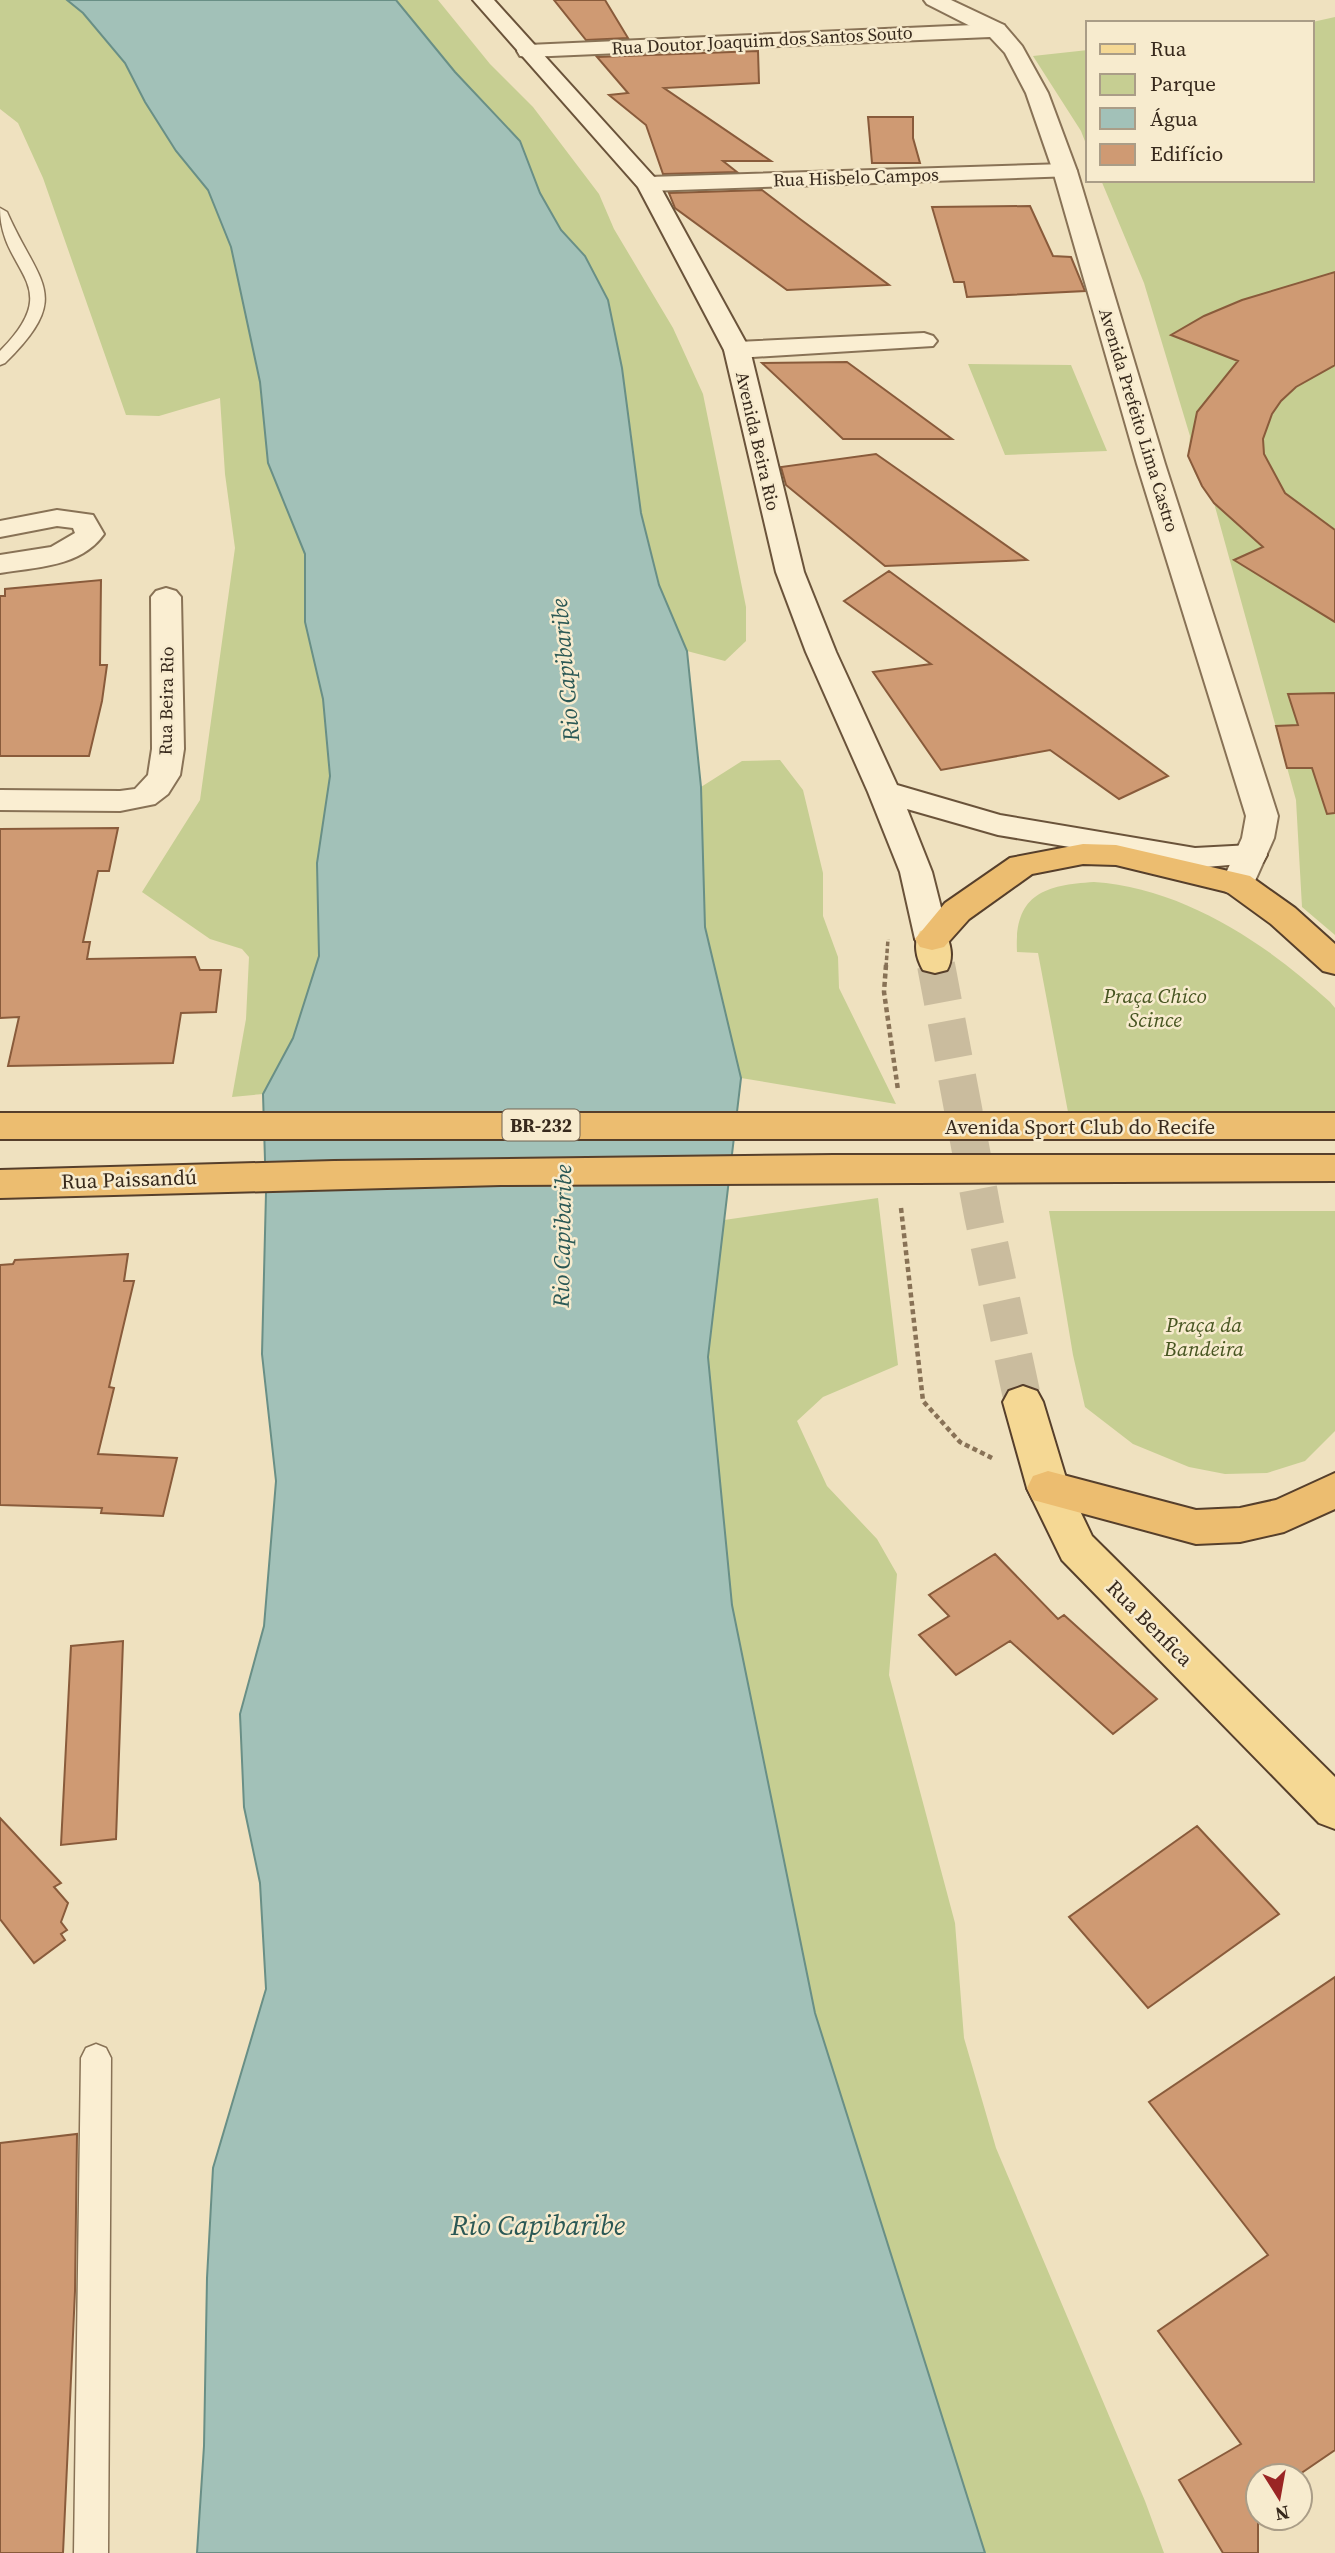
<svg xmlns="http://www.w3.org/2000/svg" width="1335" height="2553" viewBox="0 0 1335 2553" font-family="'Source Serif 4',serif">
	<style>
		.green { fill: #c6ce92 }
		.water { fill: #a2c1b8; stroke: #698f86; stroke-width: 2 }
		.building { fill: #cf9a73; stroke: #895b3b; stroke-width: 2 }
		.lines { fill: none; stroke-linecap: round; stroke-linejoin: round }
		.primary-tunnel-far1 { stroke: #cabc9e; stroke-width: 31; stroke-dasharray: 31 15; stroke-linecap: butt }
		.primary-tunnel { stroke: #cabc9e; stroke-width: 38; stroke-dasharray: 38 19; stroke-linecap: butt }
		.service-casing { stroke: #887256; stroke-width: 3 }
		.minor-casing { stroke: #887256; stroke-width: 4 }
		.tertiary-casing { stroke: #887256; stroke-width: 4 }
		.secondary-casing { stroke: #6a533a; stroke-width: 4 }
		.primary-casing { stroke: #563f2b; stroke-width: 4 }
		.trunk-casing { stroke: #563f2b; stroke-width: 4 }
		.path-far1 { stroke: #887256; stroke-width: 3.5; stroke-dasharray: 4.5 2.5; stroke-linecap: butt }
		.path { stroke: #887256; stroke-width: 4.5; stroke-dasharray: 5 3.5; stroke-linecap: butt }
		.service { fill: #faeed2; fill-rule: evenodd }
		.minor { fill: #faeed2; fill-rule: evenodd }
		.tertiary { fill: #faeed2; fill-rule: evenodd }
		.secondary { fill: #faeed2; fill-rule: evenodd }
		.primary { fill: #f5d894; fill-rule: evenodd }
		.trunk { fill: #ecbd70; fill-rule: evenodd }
		.labels { text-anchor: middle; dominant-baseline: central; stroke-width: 5; stroke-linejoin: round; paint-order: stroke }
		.far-street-label { font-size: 18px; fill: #37291c; stroke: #f7ebce }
		.shield { fill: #f7ebce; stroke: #716351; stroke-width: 2 }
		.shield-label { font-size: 19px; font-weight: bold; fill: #37291c }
		.park-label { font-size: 21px; font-style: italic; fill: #475521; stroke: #f7ebce }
		.street-label { font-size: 21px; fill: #37291c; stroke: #f7ebce }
		.water-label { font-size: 23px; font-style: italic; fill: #2a5855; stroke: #f7ebce }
		.near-water-label { font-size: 28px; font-style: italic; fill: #2a5855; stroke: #f7ebce }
	</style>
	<rect width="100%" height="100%" fill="#efe1bf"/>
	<path class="green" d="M 0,0 L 67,0 L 83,12 L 125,63 L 145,102 L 176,151 L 208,190 L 231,247 L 260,382 L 268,463 L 305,554 L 305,622 L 323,699 L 330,776 L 317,863 L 319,956 L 293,1038 L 263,1094 L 232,1097 L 246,1019 L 249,957 L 242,949 L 210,939 L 142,892 L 200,800 L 235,548 L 225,474 L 220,398 L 159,416 L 126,415 L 43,178 L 18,123 L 0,109 Z
		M 396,0 L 438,0 L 490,64 L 533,107 L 599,194 L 614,229 L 673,328 L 703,394 L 746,607 L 746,641 L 725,661 L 687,651 L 659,585 L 641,513 L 631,432 L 607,299 L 585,256 L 561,230 L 540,193 L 520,141 L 455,72 Z
		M 1335,17 L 1335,935 L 1302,907 L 1296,800 L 1214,503 C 1197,480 1187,465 1190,436 L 1144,283 L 1101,180 L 1312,180 L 1312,23 L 1308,23 Z
		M 1088,50 L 1088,149 L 1081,131 L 1033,56 Z
		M 968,364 L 1071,365 L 1107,451 L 1005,455 Z
		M 780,760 L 803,790 L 823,873 L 823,916 L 838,957 L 839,988 L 896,1104 L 741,1078 L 705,927 L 701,787 L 742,761 Z
		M 1094,882 C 1183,888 1266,943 1330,1002 L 1335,1008 L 1335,1111 L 1068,1112 L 1038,953 L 1017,952 C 1014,896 1042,885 1094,882 Z
		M 878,1198 L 898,1365 L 823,1397 L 797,1421 L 827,1486 L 877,1539 L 897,1574 L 889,1675 L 955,1923 L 964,2038 L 996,2148 L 1145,2501 L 1164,2553 L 985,2553 L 815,2013 L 732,1605 L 708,1357 L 724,1220 Z
		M 1049,1211 L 1335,1211 L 1335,1431 L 1305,1461 L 1267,1473 L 1225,1474 L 1189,1467 L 1133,1444 L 1085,1407 L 1073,1355 Z"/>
	<path class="water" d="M 67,0 L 396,0 L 455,72 L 520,141 L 540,193 L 561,230 L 585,256 L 608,300 L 622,368 L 641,513 L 659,585 L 687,651 L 701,787 L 705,927 L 741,1078 L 708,1357 L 732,1605 L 815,2013 L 985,2553 L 197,2553 L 204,2446 L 207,2278 L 213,2168 L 266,1989 L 260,1883 L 244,1807 L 240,1714 L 264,1626 L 276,1481 L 262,1354 L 266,1193 L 263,1094 L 293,1038 L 319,956 L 317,863 L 330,776 L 323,699 L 305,622 L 305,554 L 268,463 L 260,382 L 231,247 L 208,190 L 176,151 L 145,102 L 125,63 L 83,13 Z"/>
	<path class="building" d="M 554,0 L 605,0 L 628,38 L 586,40 Z
		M 758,51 L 759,83 L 664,88 L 771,161 L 723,161 L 737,172 L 663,174 L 646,125 L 609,95 L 628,93 L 597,57 Z
		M 868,117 L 913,117 L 913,138 L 920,163 L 872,163 Z
		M 762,190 L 800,219 L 889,285 L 787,290 L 675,208 L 669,193 Z
		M 1030,206 L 1053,256 L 1071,257 L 1085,291 L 967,297 L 964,282 L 954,282 L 932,207 Z
		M 1335,272 L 1335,365 L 1296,387 L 1281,401 L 1272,414 L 1263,439 L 1264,454 L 1285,493 L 1335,530 L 1335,622 L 1234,560 L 1263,547 L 1214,503 L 1202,486 L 1188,456 L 1197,412 L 1238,361 L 1171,335 L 1204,316 L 1242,300 Z
		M 847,362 L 952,439 L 843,439 L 762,363 Z
		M 876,454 L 1027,560 L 885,566 L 786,485 L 781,467 Z
		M 889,571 L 1168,776 L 1119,799 L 1050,750 L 941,770 L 873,672 L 931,664 L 844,601 Z
		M 101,580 L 100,665 L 107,665 L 102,701 L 89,756 L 0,756 L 0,596 L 5,596 L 5,589 Z
		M 1335,693 L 1335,813 L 1327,814 L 1312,768 L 1287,768 L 1276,726 L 1298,725 L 1288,694 Z
		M 118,828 L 109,871 L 98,871 L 83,942 L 90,942 L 87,959 L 195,957 L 200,970 L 221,970 L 216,1012 L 181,1013 L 173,1063 L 8,1066 L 19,1017 L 0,1018 L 0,829 Z
		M 128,1254 L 124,1281 L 134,1281 L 109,1387 L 114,1388 L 98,1454 L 177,1458 L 163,1516 L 101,1513 L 102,1508 L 0,1505 L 0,1265 L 13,1264 L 15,1260 Z
		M 995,1554 L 1058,1619 L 1064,1615 L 1157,1699 L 1113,1734 L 1010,1641 L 956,1675 L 919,1635 L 949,1616 L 929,1595 Z
		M 123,1641 L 116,1839 L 61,1845 L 71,1646 Z
		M 0,1818 L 61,1883 L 54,1887 L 68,1903 L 61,1922 L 67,1930 L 61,1934 L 65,1940 L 34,1963 L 0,1919 Z
		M 1197,1826 L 1279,1914 L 1148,2008 L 1069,1917 Z
		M 1335,1977 L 1335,2450 L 1297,2476 L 1258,2476 L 1258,2553 L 1223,2553 L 1179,2480 L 1241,2444 L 1158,2331 L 1268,2255 L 1149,2102 Z
		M 77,2134 L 75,2291 L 63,2553 L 0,2553 L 0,2143 Z"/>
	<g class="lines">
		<path class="primary-tunnel-far1" d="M 935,962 L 936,967"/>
		<path class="primary-tunnel" d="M 936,965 L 983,1215 L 1023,1402"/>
		<defs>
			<path id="service" d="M 0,208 L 7,212 C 39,285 74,295 5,363 L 0,365 L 0,351 C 68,283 0,274 0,208 Z
				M 96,2044 L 106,2048 L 111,2058 L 108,2553 L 74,2553 L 81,2058 L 86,2048 Z"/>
			<path id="minor" d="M 924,0 L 951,0 L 1004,25 L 1007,30 L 1004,35 L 988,35 L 927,4 Z
				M 1065,164 L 1073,166 L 1077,171 L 1073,176 L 648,191 L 640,189 L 636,184 L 640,179 L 648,177 Z
				M 924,333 L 933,336 L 937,341 L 933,346 L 737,358 L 728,355 L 724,350 L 728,345 L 737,342 Z
				M 57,510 L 93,515 L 104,534 C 81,567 36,567 0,573 L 0,555 L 51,547 L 75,533 L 73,528 L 57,526 L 0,537 L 0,521 Z
				M 166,588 L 176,591 L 181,597 L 184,749 L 180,775 L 168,794 L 155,804 L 120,811 L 0,810 L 0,790 L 120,791 L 135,789 L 148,775 L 152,749 L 151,597 L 156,591 Z"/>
			<path id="tertiary" d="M 996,24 L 1004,25 L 1022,46 L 1048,93 L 1077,171 L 1165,464 L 1278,816 L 1274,838 L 1250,892 L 1238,895 L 1226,892 L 1221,884 L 1242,838 L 1246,816 L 1137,464 L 1053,171 L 1026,93 L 1005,53 L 990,37 L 528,57 L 520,56 L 517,51 L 520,46 L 528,45 Z"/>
			<path id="secondary" d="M 473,0 L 494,0 L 656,179 L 750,350 L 804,572 L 836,652 L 897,785 L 1000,815 L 1195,848 L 1251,845 L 1263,848 L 1267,855 L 1263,862 L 1195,868 L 998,835 L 907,809 L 932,872 L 949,939 L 944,947 L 932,950 L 920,947 L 915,939 L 900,872 L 868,792 L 806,652 L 776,572 L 724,350 L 638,187 Z"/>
			<path id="primary" d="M 932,928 L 944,931 C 951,943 954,958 947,970 L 935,973 L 923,970 C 916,958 913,943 920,931 Z
				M 1023,1386 L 1037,1391 L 1043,1402 L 1069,1488 L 1092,1536 L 1335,1777 L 1335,1829 L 1319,1823 L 1062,1560 L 1027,1488 L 1003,1402 L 1009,1391 Z"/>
			<path id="trunk" d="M 1083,844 L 1116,845 L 1250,876 L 1295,908 L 1335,944 L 1335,974 L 1323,971 L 1271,924 L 1227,892 L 1116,865 L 1083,864 L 1032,874 L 969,919 L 944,947 L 932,950 L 920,947 L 915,939 L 945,903 L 1010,858 Z
				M 0,1113 L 1335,1113 L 1335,1139 L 0,1139 Z
				M 834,1155 L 1335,1155 L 1335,1181 L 501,1185 L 0,1198 L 0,1170 L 334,1161 Z
				M 1048,1471 L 1196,1510 L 1240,1508 L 1276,1500 L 1335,1473 L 1335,1509 L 1284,1532 L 1240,1542 L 1196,1544 L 1033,1500 L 1027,1488 L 1033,1476 Z"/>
		</defs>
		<use href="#service" class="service-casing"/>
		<use href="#minor" class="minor-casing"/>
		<use href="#tertiary" class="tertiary-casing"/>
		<use href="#secondary" class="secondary-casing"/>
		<use href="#primary" class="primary-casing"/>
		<use href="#trunk" class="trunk-casing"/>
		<path class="path-far1" d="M 886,967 L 888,939"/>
		<path class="path" d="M 886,965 L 884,992 L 898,1090
			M 901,1208 L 923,1401 L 960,1442 L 992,1458"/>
		<use href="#service" class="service"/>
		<use href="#minor" class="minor"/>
		<use href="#tertiary" class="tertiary"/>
		<use href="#secondary" class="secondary"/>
		<use href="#primary" class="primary"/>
		<use href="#trunk" class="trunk"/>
	</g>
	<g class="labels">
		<g class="far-street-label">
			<text transform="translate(762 40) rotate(-3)">Rua Doutor Joaquim dos Santos Souto</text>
			<text transform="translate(856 177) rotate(-2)">Rua Hisbelo Campos</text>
			<text transform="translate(1139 420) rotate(73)">Avenida Prefeito Lima Castro</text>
			<text transform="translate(758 441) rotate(77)">Avenida Beira Rio</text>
			<text transform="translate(166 701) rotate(-89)">Rua Beira Rio</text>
		</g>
		<rect class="shield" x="502.5" y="1109.5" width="77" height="31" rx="5"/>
		<g class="shield-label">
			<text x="541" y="1125">BR-232</text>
		</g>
		<g class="park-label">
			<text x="1155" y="995">Praça Chico<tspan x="1155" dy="24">Scince</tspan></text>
			<text x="1204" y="1324">Praça da<tspan x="1204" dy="24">Bandeira</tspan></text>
		</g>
		<g class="street-label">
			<text x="1080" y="1126">Avenida Sport Club do Recife</text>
			<text transform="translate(129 1179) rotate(-2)">Rua Paissandú</text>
			<text transform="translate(1150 1623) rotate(45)">Rua Benfica</text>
		</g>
		<g class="water-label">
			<text transform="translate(565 670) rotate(-95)">Rio Capibaribe</text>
			<text transform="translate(562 1236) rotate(-89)">Rio Capibaribe</text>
		</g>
		<g class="near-water-label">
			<text x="538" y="2225">Rio Capibaribe</text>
		</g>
	</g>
	<rect x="1086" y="21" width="228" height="161" fill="#f7ebce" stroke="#aa9d87" stroke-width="2"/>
	<rect x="1100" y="44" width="35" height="10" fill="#f5d894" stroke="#aa9d87" stroke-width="2"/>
	<text x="1150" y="56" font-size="21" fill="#37291c">Rua</text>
	<rect x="1100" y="74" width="35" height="21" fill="#c6ce92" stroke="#aa9d87" stroke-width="2"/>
	<text x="1150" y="91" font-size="21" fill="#37291c">Parque</text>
	<rect x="1100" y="108" width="35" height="21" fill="#a2c1b8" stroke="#aa9d87" stroke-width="2"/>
	<text x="1150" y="126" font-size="21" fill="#37291c">Água</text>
	<rect x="1100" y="144" width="35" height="21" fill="#cf9a73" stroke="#aa9d87" stroke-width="2"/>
	<text x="1150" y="161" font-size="21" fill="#37291c">Edifício</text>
	<g transform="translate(1279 2497) rotate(169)"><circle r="33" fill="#f7ebce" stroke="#aa9d87" stroke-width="2"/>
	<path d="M0-5L12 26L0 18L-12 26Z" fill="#9a2524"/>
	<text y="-10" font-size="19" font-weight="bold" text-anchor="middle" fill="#37291c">N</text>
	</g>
</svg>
